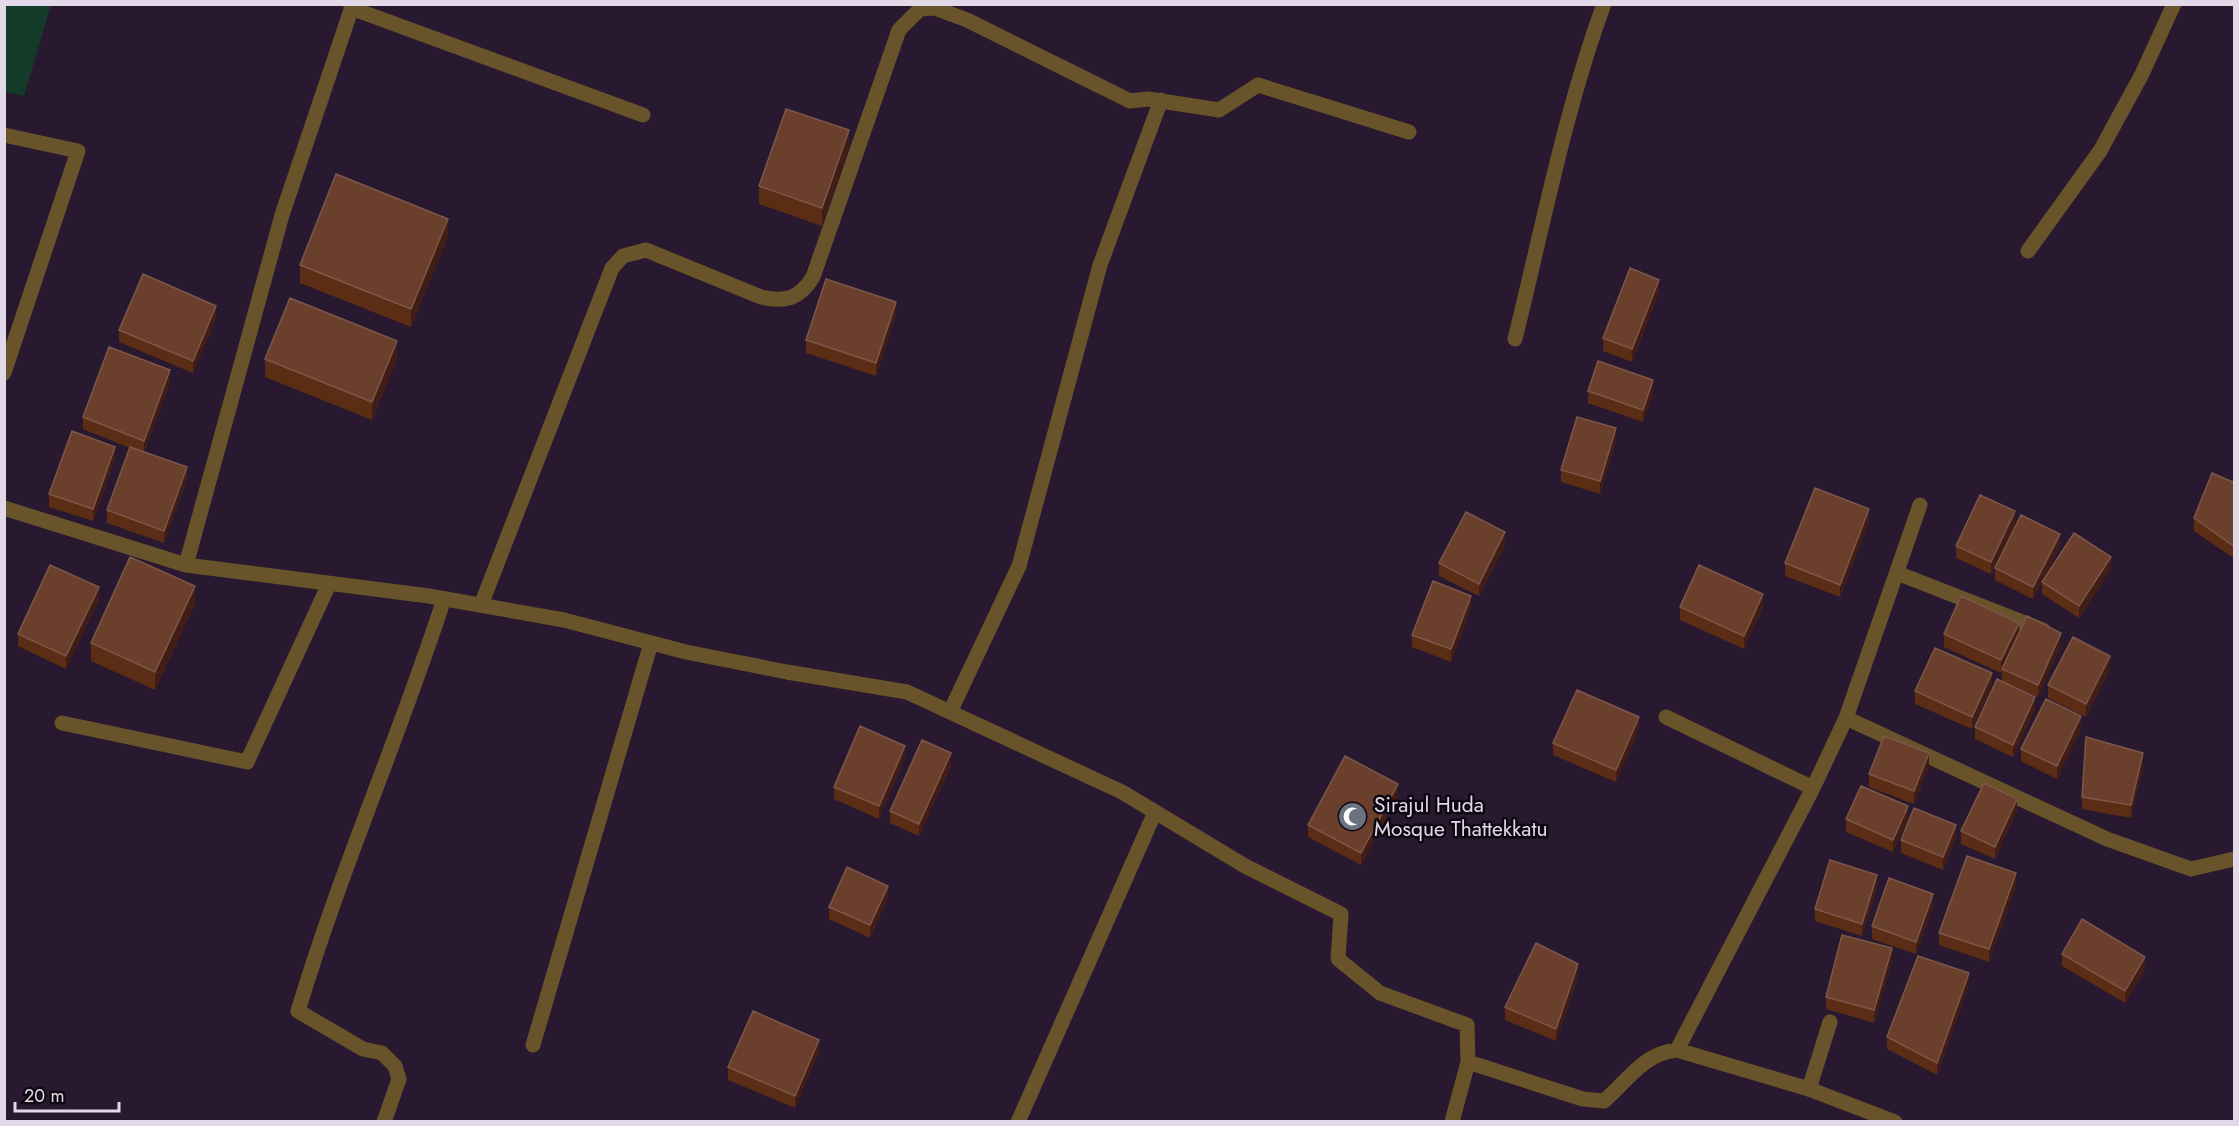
<svg xmlns="http://www.w3.org/2000/svg" width="2239" height="1126" viewBox="0 0 2239 1126" font-family="Jost,sans-serif">
	<style>
		.green { fill: #143a2a }
		.lines { fill: none; stroke-linecap: round; stroke-linejoin: round }
		.lane { stroke: #69532a; stroke-width: 15 }
		.street { stroke: #69532a; stroke-width: 15 }
		.wall { fill: #5b2d15 }
		.shaded-wall { fill: #411d16 }
		.building { fill: #6a3f2b; stroke: #7c5749; stroke-width: 1.5 }
		.labels { text-anchor: middle; dominant-baseline: central; stroke-width: 5; stroke-linejoin: round; paint-order: stroke }
		.poi-label { font-size: 21px; fill: #e2d8e7; stroke: #0d0711; text-anchor: start }
	</style>
	<rect width="100%" height="100%" fill="#281930"/>
	<path class="green" d="M 5,4 L 51,5 L 24,96 L 5,92 Z"/>
	<g class="lines">
		<path class="lane" d="M 351,8 L 643,115
			M 2028,251 L 2100,151 L 2142,74 L 2174,4
			M 1809,1089 L 1830,1022
			M 384,1122 L 399,1079 L 395,1066 L 382,1053 L 363,1049 L 298,1011 C 340,871 399,738 444,599
			M 1018,1122 L 1155,812"/>
		<path class="street" d="M 4,135 L 78,151 L 4,373
			M 1515,339 C 1542,230 1565,110 1604,4
			M 4,508 L 186,565 L 429,596 L 564,620 L 686,652 L 787,672 L 907,692 L 1122,792 L 1245,866 L 1341,914 L 1338,959 L 1380,993 L 1467,1025 L 1468,1062 L 1452,1122
			M 186,565 L 282,215 L 353,4
			M 1897,573 L 2043,630
			M 481,605 L 612,268 L 623,256 L 646,250 L 761,297 C 786,303 800,298 813,277 L 899,30 L 920,9 L 935,8 L 967,20 L 1130,101 L 1148,99 L 1219,110 L 1258,85 L 1409,132
			M 950,712 L 1019,566 L 1100,265 L 1161,100
			M 1666,717 L 1813,788
			M 1846,718 L 2107,839 L 2191,869 L 2234,859
			M 62,723 L 247,762 L 329,584
			M 533,1045 L 651,643
			M 1677,1050 L 1813,788 L 1846,718 L 1920,505
			M 1468,1062 L 1583,1099 L 1604,1101 C 1627,1081 1644,1053 1677,1050 L 1809,1089 L 1895,1122"/>
	</g>
	<path class="wall" d="M 849,147 L 822,226 L 759,204 L 759,186 Z
		M 448,237 L 411,327 L 300,283 L 300,265 Z
		M 1659,292 L 1632,362 L 1603,351 L 1603,338 Z
		M 896,314 L 876,376 L 806,353 L 806,340 Z
		M 216,319 L 193,373 L 119,342 L 119,330 Z
		M 265,359 L 397,359 L 372,420 L 265,377 Z
		M 170,383 L 144,452 L 187,479 L 164,543 L 107,523 L 107,510 L 130,448 L 83,429 L 83,417 Z
		M 1588,391 L 1653,393 L 1643,422 L 1588,403 Z
		M 1616,440 L 1600,494 L 1561,482 L 1561,470 Z
		M 115,459 L 93,521 L 49,507 L 49,494 Z
		M 2235,483 L 2235,559 L 2194,531 L 2194,518 Z
		M 1869,522 L 1840,597 L 1785,576 L 1785,563 Z
		M 2015,524 L 1991,574 L 1956,558 L 1956,546 Z
		M 1505,545 L 1479,596 L 1439,576 L 1439,563 Z
		M 2060,546 L 2033,599 L 1995,580 L 1995,568 Z
		M 2111,569 L 2079,618 L 2042,594 L 2042,582 Z
		M 99,600 L 66,669 L 18,646 L 18,634 Z
		M 195,604 L 155,690 L 91,661 L 91,643 Z
		M 1680,607 L 1763,607 L 1744,649 L 1680,620 Z
		M 1471,608 L 1451,662 L 1412,647 L 1412,635 Z
		M 2019,633 L 2061,645 L 2038,697 L 2002,681 L 2002,671 L 2001,673 L 1944,647 L 1944,634 Z
		M 2110,669 L 2086,717 L 2048,698 L 2048,685 Z
		M 1992,685 L 1972,729 L 1915,704 L 1915,691 Z
		M 2035,709 L 2013,757 L 1975,739 L 1975,727 Z
		M 2081,729 L 2057,779 L 2021,761 L 2021,749 Z
		M 1639,730 L 1616,782 L 1553,755 L 1553,743 Z
		M 905,758 L 879,819 L 834,799 L 834,787 Z
		M 951,766 L 919,836 L 890,823 L 890,811 Z
		M 1929,766 L 1914,804 L 1869,787 L 1869,774 Z
		M 2143,766 L 2131,818 L 2082,809 L 2082,797 Z
		M 1398,796 L 1361,865 L 1308,837 L 1308,825 Z
		M 2017,811 L 1995,859 L 1961,844 L 1961,831 Z
		M 1846,819 L 1908,819 L 1893,852 L 1846,832 Z
		M 1956,837 L 1943,870 L 1901,853 L 1901,840 Z
		M 2016,886 L 1989,962 L 1939,945 L 1939,933 Z
		M 1877,888 L 1862,936 L 1815,921 L 1815,909 Z
		M 888,898 L 870,938 L 829,919 L 829,907 Z
		M 1933,906 L 1916,954 L 1872,939 L 1872,926 Z
		M 2062,954 L 2145,969 L 2125,1003 L 2062,966 Z
		M 1892,961 L 1874,1023 L 1826,1009 L 1826,997 Z
		M 1578,977 L 1556,1041 L 1505,1020 L 1505,1007 Z
		M 1969,985 L 1937,1075 L 1887,1049 L 1887,1037 Z
		M 819,1052 L 795,1108 L 728,1080 L 728,1067 Z"/>
	<path class="shaded-wall" d="M 849,130 L 849,147 L 822,226 L 822,208 Z
		M 448,219 L 448,237 L 411,327 L 411,309 Z
		M 1659,280 L 1659,292 L 1632,362 L 1632,349 Z
		M 896,302 L 896,314 L 876,376 L 876,363 Z
		M 216,306 L 216,319 L 193,373 L 193,361 Z
		M 397,341 L 397,359 L 372,420 L 372,402 Z
		M 170,370 L 170,383 L 144,453 L 144,441 Z
		M 1653,380 L 1653,393 L 1643,422 L 1643,410 Z
		M 1616,428 L 1616,440 L 1600,494 L 1600,481 Z
		M 115,447 L 115,459 L 93,521 L 93,509 Z
		M 187,467 L 187,479 L 164,543 L 164,531 Z
		M 1869,509 L 1869,522 L 1840,597 L 1840,585 Z
		M 2015,511 L 2015,524 L 1991,574 L 1991,562 Z
		M 1505,532 L 1505,545 L 1479,596 L 1479,584 Z
		M 2060,534 L 2060,546 L 2033,599 L 2033,587 Z
		M 2111,557 L 2111,569 L 2079,618 L 2079,606 Z
		M 195,586 L 195,604 L 155,690 L 155,672 Z
		M 99,587 L 99,600 L 66,669 L 66,656 Z
		M 1763,594 L 1763,607 L 1744,649 L 1744,636 Z
		M 1471,596 L 1471,608 L 1451,662 L 1451,649 Z
		M 2019,623 L 2019,635 L 2002,669 L 2001,673 L 2001,660 Z
		M 2061,633 L 2061,645 L 2038,697 L 2038,685 Z
		M 2110,656 L 2110,669 L 2086,717 L 2086,704 Z
		M 1992,673 L 1992,685 L 1972,729 L 1972,717 Z
		M 2035,697 L 2035,709 L 2013,757 L 2013,745 Z
		M 2081,716 L 2081,729 L 2057,779 L 2057,766 Z
		M 1639,717 L 1639,730 L 1616,782 L 1616,770 Z
		M 905,746 L 905,758 L 879,819 L 879,806 Z
		M 951,753 L 951,766 L 919,836 L 919,824 Z
		M 1929,753 L 1929,766 L 1914,804 L 1914,791 Z
		M 2143,753 L 2143,766 L 2131,818 L 2131,805 Z
		M 1398,784 L 1398,796 L 1361,865 L 1361,853 Z
		M 2017,799 L 2017,811 L 1995,859 L 1995,847 Z
		M 1908,806 L 1908,819 L 1893,852 L 1893,840 Z
		M 1956,825 L 1956,837 L 1943,870 L 1943,857 Z
		M 2016,873 L 2016,886 L 1989,962 L 1989,949 Z
		M 1877,875 L 1877,888 L 1862,936 L 1862,924 Z
		M 888,886 L 888,898 L 870,938 L 870,925 Z
		M 1933,894 L 1933,906 L 1916,954 L 1916,942 Z
		M 1892,948 L 1892,961 L 1874,1023 L 1874,1010 Z
		M 2145,957 L 2145,969 L 2125,1003 L 2125,991 Z
		M 1578,964 L 1578,977 L 1556,1041 L 1556,1029 Z
		M 1969,973 L 1969,985 L 1937,1075 L 1937,1063 Z
		M 819,1040 L 819,1052 L 795,1108 L 795,1096 Z"/>
	<path class="building" d="M 786,109 L 849,130 L 822,208 L 759,186 Z
		M 336,174 L 448,219 L 411,309 L 300,265 Z
		M 1630,268 L 1659,280 L 1632,349 L 1603,338 Z
		M 143,274 L 216,306 L 193,361 L 119,330 Z
		M 826,279 L 896,302 L 876,363 L 806,340 Z
		M 290,298 L 397,341 L 372,402 L 265,359 Z
		M 109,347 L 170,370 L 144,441 L 83,417 Z
		M 1598,361 L 1653,380 L 1643,410 L 1588,391 Z
		M 1577,417 L 1616,428 L 1600,481 L 1561,470 Z
		M 72,431 L 115,447 L 93,509 L 49,494 Z
		M 130,447 L 187,467 L 164,531 L 107,510 Z
		M 2212,473 L 2235,483 L 2235,547 L 2194,518 Z
		M 1815,488 L 1869,509 L 1840,585 L 1785,563 Z
		M 1980,495 L 2015,511 L 1991,562 L 1956,546 Z
		M 1466,512 L 1505,532 L 1479,584 L 1439,563 Z
		M 2021,515 L 2060,534 L 2033,587 L 1995,568 Z
		M 2074,533 L 2111,557 L 2079,606 L 2042,582 Z
		M 130,557 L 195,586 L 155,672 L 91,643 Z
		M 50,565 L 99,587 L 66,656 L 18,634 Z
		M 1699,565 L 1763,594 L 1744,636 L 1680,607 Z
		M 1433,581 L 1471,596 L 1451,649 L 1412,635 Z
		M 1961,596 L 2019,623 L 2001,660 L 1944,634 Z
		M 2027,616 L 2061,633 L 2038,685 L 2002,669 Z
		M 2073,637 L 2110,656 L 2086,704 L 2048,685 Z
		M 1935,648 L 1992,673 L 1972,717 L 1915,691 Z
		M 1997,679 L 2035,697 L 2013,745 L 1975,727 Z
		M 1577,690 L 1639,717 L 1616,770 L 1553,743 Z
		M 2046,699 L 2081,716 L 2057,766 L 2021,749 Z
		M 860,726 L 905,746 L 879,806 L 834,787 Z
		M 1884,736 L 1929,753 L 1914,791 L 1869,774 Z
		M 2086,737 L 2143,753 L 2131,805 L 2082,797 Z
		M 922,740 L 951,753 L 919,824 L 890,811 Z
		M 1345,756 L 1398,784 L 1361,853 L 1308,825 Z
		M 1984,783 L 2017,799 L 1995,847 L 1961,831 Z
		M 1861,786 L 1908,806 L 1893,840 L 1846,819 Z
		M 1914,808 L 1956,825 L 1943,857 L 1901,840 Z
		M 1967,856 L 2016,873 L 1989,949 L 1939,933 Z
		M 1830,860 L 1877,875 L 1862,924 L 1815,909 Z
		M 847,867 L 888,886 L 870,925 L 829,907 Z
		M 1889,878 L 1933,894 L 1916,942 L 1872,926 Z
		M 2082,919 L 2145,957 L 2125,991 L 2062,954 Z
		M 1842,935 L 1892,948 L 1874,1010 L 1826,997 Z
		M 1536,943 L 1578,964 L 1556,1029 L 1505,1007 Z
		M 1918,956 L 1969,973 L 1937,1063 L 1887,1037 Z
		M 753,1011 L 819,1040 L 795,1096 L 728,1067 Z"/>
	<defs>
		<symbol id="mosque-disc" viewBox="-11 -11 22 22"><circle r="9.5" fill="#6b7280" stroke="#0d0711"/><path d="M3.5-4.9A6 6 0 1 0 3.5 4.9A5 5 0 1 1 3.5-4.9Z" fill="#fff"/></symbol>
	</defs>
	<g fill-rule="evenodd">
		<use href="#mosque-disc" x="1336" y="800" width="33" height="33"/>
	</g>
	<g class="labels">
		<g class="poi-label">
			<text x="1374" y="805">Sirajul Huda<tspan x="1374" dy="24">Mosque Thattekkatu</tspan></text>
		</g>
	</g>
	<rect width="2239" height="1126" fill="none" stroke="#e2d8e7" stroke-width="12"/>
	<path d="M15 1102v9h104v-9" fill="none" stroke="#e2d8e7" stroke-width="3"/>
	<text x="24" y="1102" font-size="18" fill="#e2d8e7" stroke="#0d0711" stroke-width="4.5" paint-order="stroke">20 m</text>
</svg>
